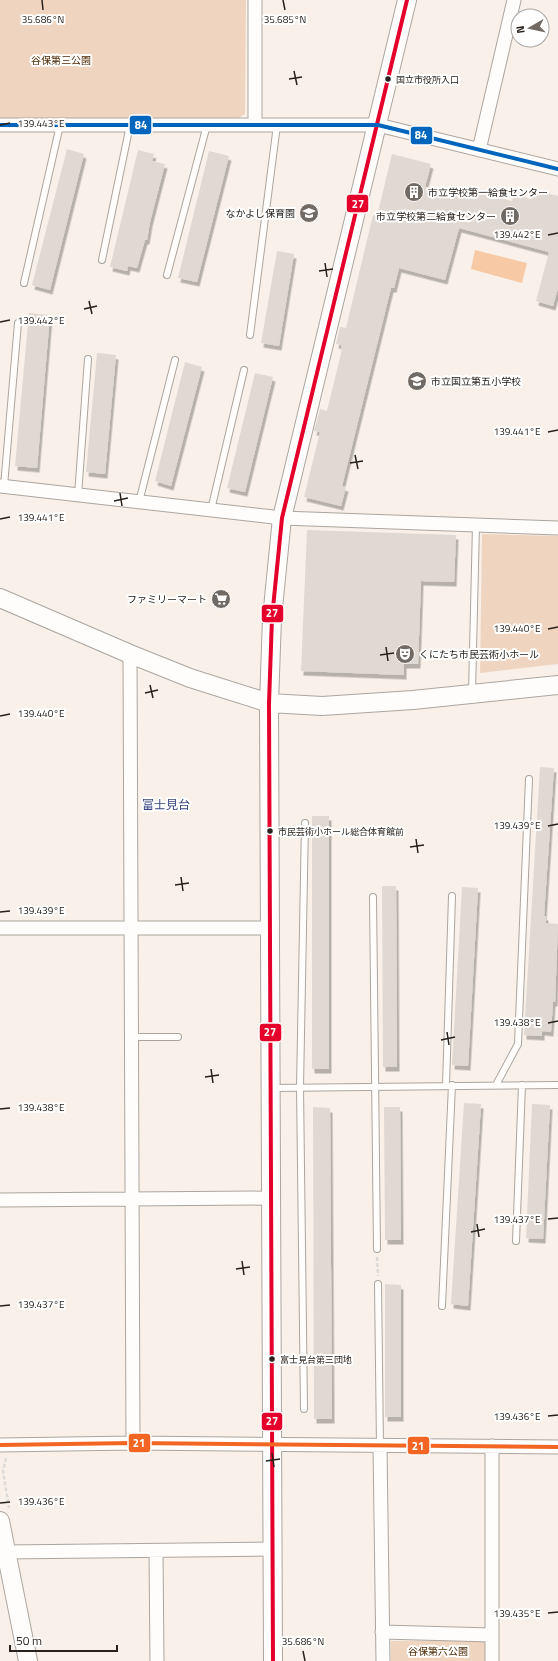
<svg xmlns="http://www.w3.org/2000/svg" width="558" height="1661" viewBox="0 0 558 1661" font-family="'Titillium Web','Noto Sans JP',sans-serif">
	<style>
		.green { fill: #efd5c0 }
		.water { fill: #f7caa5 }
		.building { fill: #e0d9d3; filter: url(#shadow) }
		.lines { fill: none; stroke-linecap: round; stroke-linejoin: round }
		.lane-casing { stroke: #aca59f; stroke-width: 8 }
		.street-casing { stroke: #aca59f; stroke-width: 15 }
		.secondary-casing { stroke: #aca59f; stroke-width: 20 }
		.path { stroke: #dddbd9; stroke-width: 2.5; stroke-dasharray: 4 2; stroke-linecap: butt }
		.lane { stroke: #fefdfc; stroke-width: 6 }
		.street { stroke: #fefdfc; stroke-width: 13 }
		.secondary { stroke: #fefdfc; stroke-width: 18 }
		.bus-1-casing { stroke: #fff; stroke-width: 7 }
		.bus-2-casing { stroke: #fff; stroke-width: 7 }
		.bus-3-casing { stroke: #fff; stroke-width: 7 }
		.bus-1 { stroke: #e4002b; stroke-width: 4 }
		.bus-2 { stroke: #0065bd; stroke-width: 4 }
		.bus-3 { stroke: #f26522; stroke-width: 4 }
		.ticks { fill: none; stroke: #28211c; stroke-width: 1.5 }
		.bus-dot { fill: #28211c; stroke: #fff; stroke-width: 1.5 }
		.labels { text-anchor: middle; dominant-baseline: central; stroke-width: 4; stroke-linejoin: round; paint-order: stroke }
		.bus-label { font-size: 9px; fill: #28211c; stroke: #fff; text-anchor: start }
		.park-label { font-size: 10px; fill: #4d2700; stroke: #fff }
		.poi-label { font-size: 10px; fill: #28211c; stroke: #fff; text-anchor: start }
		.quarter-label { font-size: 12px; fill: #364580; stroke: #fff }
		.ticks-label { font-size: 10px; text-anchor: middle; fill: #28211c; stroke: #fff; stroke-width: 4; stroke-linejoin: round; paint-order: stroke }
		.line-badge { stroke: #fff; stroke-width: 1.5 }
		.badge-label { font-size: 11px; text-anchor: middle; font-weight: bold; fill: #fff }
	</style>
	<defs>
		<filter id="shadow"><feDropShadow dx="2.5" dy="4.5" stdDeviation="0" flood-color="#0004"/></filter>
	</defs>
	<rect width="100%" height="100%" fill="#f8f0e9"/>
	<path class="green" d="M 0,0 L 246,0 L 245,114 L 235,120 L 0,121 Z
		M 482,534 L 558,536 L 558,664 L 480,673 Z
		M 485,1640 L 485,1661 L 391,1661 L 391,1641 Z"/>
	<path class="water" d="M 475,250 L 527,263 L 522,283 L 471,269 Z"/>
	<path class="building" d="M 67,149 L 84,154 L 50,290 L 32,285 Z
		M 138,150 L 154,154 L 152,161 L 165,164 L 150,222 L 147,240 L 145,240 L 137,268 L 128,266 L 127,271 L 110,267 Z
		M 209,151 L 229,156 L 197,282 L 178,278 Z
		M 392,154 L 431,164 L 425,187 L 473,199 L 475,192 L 512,201 L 514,194 L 531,199 L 533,189 L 558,196 L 558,288 L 553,306 L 536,301 L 549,252 L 459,228 L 445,280 L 399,268 L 394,288 L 391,288 L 342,486 L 346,487 L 341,506 L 304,497 L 320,432 L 314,431 L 320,409 L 327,411 L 342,349 L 341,345 L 336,344 L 340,327 L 346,328 L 373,215 L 377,216 Z
		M 277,251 L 294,254 L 279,346 L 261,343 Z
		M 29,313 L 50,315 L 37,468 L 15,466 Z
		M 97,353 L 116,355 L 105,474 L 86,472 Z
		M 185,362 L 202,367 L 171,486 L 155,481 Z
		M 255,373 L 273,377 L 245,492 L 227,488 Z
		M 307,530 L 456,535 L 454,582 L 421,581 L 418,664 L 404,664 L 404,675 L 301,671 Z
		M 540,767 L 554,768 L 544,916 L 546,916 L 546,923 L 558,924 L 555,1002 L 553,1002 L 551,1032 L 542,1031 L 542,1036 L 524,1035 Z
		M 312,816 L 329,816 L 329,1069 L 312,1069 Z
		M 382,886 L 396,886 L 397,1067 L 383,1067 Z
		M 462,887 L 478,888 L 468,1066 L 452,1065 Z
		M 464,1103 L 481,1104 L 468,1306 L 451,1304 Z
		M 532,1104 L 550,1105 L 543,1239 L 526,1238 Z
		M 313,1107 L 330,1108 L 332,1419 L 314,1419 Z
		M 384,1107 L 400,1107 L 401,1240 L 385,1240 Z
		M 385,1284 L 401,1285 L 401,1417 L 385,1417 Z"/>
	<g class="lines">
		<defs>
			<path id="lane" d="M 102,260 L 130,125
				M 167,275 L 207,125
				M 24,283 L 60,125
				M 250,335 L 277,125
				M 4,486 L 18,323
				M 78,495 L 88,359
				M 139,502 L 175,360
				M 211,510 L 244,370
				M 472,692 L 476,525
				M 373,897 L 377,1249
				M 131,1037 L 178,1037
				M 446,1085 L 452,896
				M 496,1085 L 518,1044 L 529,779
				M 272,1088 L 558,1085
				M 516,1241 L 522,1085
				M 378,1284 L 380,1446
				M 442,1306 L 452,1085
				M 304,1409 L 300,1087 L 305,823"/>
			<path id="street" d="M 255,0 L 255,125
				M 0,125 L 378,125 L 558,169
				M 479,150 L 514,0
				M 0,486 L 282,518 L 558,528
				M 130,654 L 133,1443
				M 0,928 L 270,928
				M 0,1200 L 271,1198
				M 0,1445 L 133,1443 L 558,1447
				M 380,1446 L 383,1661
				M 492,1446 L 492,1661
				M 156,1551 L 157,1661
				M 5,1552 L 272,1549
				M 382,1632 L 492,1635"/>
			<path id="secondary" d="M 0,598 L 130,654 L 190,678 L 269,703 L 322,706 L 413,700 L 558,685
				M 0,1521 L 28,1661
				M 273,1661 L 269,703 L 272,618 L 282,518 L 407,0"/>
		</defs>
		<use href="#lane" class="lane-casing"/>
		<use href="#street" class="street-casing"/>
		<use href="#secondary" class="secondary-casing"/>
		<path class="path" d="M 377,1257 L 378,1276
			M 6,1458 L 3,1471 L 9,1508"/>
		<use href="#lane" class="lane"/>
		<use href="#street" class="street"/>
		<use href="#secondary" class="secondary"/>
		<defs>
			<path id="bus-1" d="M 273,1661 L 269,703 L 272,618 L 282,518 L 407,0"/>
			<path id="bus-2" d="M 0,125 L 378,125 L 558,169"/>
			<path id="bus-3" d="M 0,1445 L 133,1443 L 558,1447"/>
		</defs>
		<use href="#bus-1" class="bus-1-casing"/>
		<use href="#bus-2" class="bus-2-casing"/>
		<use href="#bus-3" class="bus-3-casing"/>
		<use href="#bus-1" class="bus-1"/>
		<use href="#bus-2" class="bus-2"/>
		<use href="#bus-3" class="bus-3"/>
	</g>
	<path class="ticks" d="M 42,0 L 43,10M 283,0 L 285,10M 294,71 L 297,85M 289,79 L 302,77M 0,125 L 10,123M 548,235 L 558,233M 325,263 L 327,277M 319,271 L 333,269M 89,301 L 92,314M 84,309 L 97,306M 0,322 L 10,320M 548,432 L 558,430M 355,455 L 358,469M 350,463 L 363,461M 120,493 L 122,506M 114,501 L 128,498M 0,519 L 10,517M 548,629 L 558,627M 386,647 L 388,661M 380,655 L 394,653M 150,685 L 153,698M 145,693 L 158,690M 0,716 L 10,714M 548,826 L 558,824M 416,839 L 418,853M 410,847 L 424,845M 181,877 L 183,891M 175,885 L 189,883M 0,912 L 10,911M 548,1023 L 558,1021M 447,1032 L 449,1045M 441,1040 L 455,1037M 211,1069 L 213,1083M 205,1077 L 219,1075M 0,1109 L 10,1108M 548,1219 L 558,1218M 477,1224 L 479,1237M 471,1232 L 485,1229M 242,1261 L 244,1275M 236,1269 L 250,1267M 0,1306 L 10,1305M 548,1416 L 558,1415M 272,1453 L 274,1467M 266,1461 L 280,1459M 0,1503 L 10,1502M 548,1613 L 558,1612M 303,1651 L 305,1661"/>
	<defs>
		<symbol id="building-disc" viewBox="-11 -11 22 22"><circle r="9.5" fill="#716964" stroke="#fff"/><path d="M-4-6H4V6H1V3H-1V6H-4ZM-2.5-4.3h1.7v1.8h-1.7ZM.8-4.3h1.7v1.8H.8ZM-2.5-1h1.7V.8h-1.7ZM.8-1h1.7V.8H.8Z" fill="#fff"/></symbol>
		<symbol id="school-disc" viewBox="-11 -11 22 22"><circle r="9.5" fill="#716964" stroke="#fff"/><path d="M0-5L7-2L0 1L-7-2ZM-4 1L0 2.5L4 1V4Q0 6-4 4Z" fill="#fff"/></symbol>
		<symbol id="supermarket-disc" viewBox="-11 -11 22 22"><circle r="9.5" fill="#716964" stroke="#fff"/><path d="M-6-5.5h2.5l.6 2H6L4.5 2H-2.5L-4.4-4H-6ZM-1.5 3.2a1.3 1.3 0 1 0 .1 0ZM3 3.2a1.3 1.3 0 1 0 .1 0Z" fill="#fff"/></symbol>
		<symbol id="theatre-disc" viewBox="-11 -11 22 22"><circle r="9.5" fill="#716964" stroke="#fff"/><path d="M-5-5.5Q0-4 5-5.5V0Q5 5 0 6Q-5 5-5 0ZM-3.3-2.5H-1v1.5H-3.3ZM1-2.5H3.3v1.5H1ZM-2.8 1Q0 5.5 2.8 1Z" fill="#fff"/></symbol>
	</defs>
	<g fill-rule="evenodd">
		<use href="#building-disc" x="403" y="181" width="22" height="22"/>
		<use href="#school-disc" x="298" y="202" width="22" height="22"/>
		<use href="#building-disc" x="499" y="205" width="22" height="22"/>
		<use href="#school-disc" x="406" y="370" width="22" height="22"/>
		<use href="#supermarket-disc" x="210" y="588" width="22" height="22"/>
		<use href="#theatre-disc" x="394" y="643" width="22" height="22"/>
	</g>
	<g class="bus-dot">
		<circle cx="388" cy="79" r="3.5"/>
		<circle cx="270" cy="831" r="3.5"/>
		<circle cx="272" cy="1359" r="3.5"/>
	</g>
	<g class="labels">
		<g class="bus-label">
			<text x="396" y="79">国立市役所入口</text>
			<text x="278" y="831">市民芸術小ホール総合体育館前</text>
			<text x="280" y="1359">富士見台第三団地</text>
		</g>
		<g class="park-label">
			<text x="61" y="60">谷保第三公園</text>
			<text x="438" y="1651">谷保第六公園</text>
		</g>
		<g class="poi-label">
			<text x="428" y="192">市立学校第一給食センター</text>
			<text x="295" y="213" text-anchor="end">なかよし保育園</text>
			<text x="496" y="216" text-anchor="end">市立学校第二給食センター</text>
			<text x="431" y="381">市立国立第五小学校</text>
			<text x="207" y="599" text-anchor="end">ファミリーマート</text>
			<text x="419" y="654">くにたち市民芸術小ホール</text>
		</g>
		<g class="quarter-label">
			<text x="166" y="804">富士見台</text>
		</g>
	</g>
	<g class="ticks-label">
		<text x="43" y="23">35.686°N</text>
		<text x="285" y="23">35.685°N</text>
		<text x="41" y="127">139.443°E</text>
		<text x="517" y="238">139.442°E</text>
		<text x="41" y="324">139.442°E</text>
		<text x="517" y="435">139.441°E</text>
		<text x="41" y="521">139.441°E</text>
		<text x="517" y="632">139.440°E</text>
		<text x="41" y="717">139.440°E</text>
		<text x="517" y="829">139.439°E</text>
		<text x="41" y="914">139.439°E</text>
		<text x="517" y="1026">139.438°E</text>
		<text x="41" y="1111">139.438°E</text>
		<text x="517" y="1223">139.437°E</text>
		<text x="41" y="1308">139.437°E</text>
		<text x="517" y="1420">139.436°E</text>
		<text x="41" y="1505">139.436°E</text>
		<text x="517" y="1617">139.435°E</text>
		<text x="303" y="1645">35.686°N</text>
	</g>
	<g class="line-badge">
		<rect x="129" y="115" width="23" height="20" rx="4" fill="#0065bd"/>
		<rect x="410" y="126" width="23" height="19" rx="4" fill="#0065bd"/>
		<rect x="346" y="194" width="23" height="19" rx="4" fill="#e4002b"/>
		<rect x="261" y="604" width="23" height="19" rx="4" fill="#e4002b"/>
		<rect x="259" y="1023" width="23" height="19" rx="4" fill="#e4002b"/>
		<rect x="261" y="1412" width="22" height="19" rx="4" fill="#e4002b"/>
		<rect x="128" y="1433" width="23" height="20" rx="4" fill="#f26522"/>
		<rect x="407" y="1436" width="23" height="19" rx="4" fill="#f26522"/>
	</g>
	<g class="badge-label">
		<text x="141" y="129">84</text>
		<text x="421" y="139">84</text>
		<text x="358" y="208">27</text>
		<text x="272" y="617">27</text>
		<text x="270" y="1036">27</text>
		<text x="272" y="1425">27</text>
		<text x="139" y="1447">21</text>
		<text x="418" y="1450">21</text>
	</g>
	<g transform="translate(530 28) rotate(261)"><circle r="19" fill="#ffffff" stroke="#a9a6a4"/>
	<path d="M0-3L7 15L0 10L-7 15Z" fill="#716964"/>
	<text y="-6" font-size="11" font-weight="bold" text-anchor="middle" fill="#28211c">N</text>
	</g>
	<path d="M10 1645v6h107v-6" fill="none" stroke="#28211c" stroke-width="2"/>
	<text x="16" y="1645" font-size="12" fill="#28211c" stroke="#ffffff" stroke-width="3" paint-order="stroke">50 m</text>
</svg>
